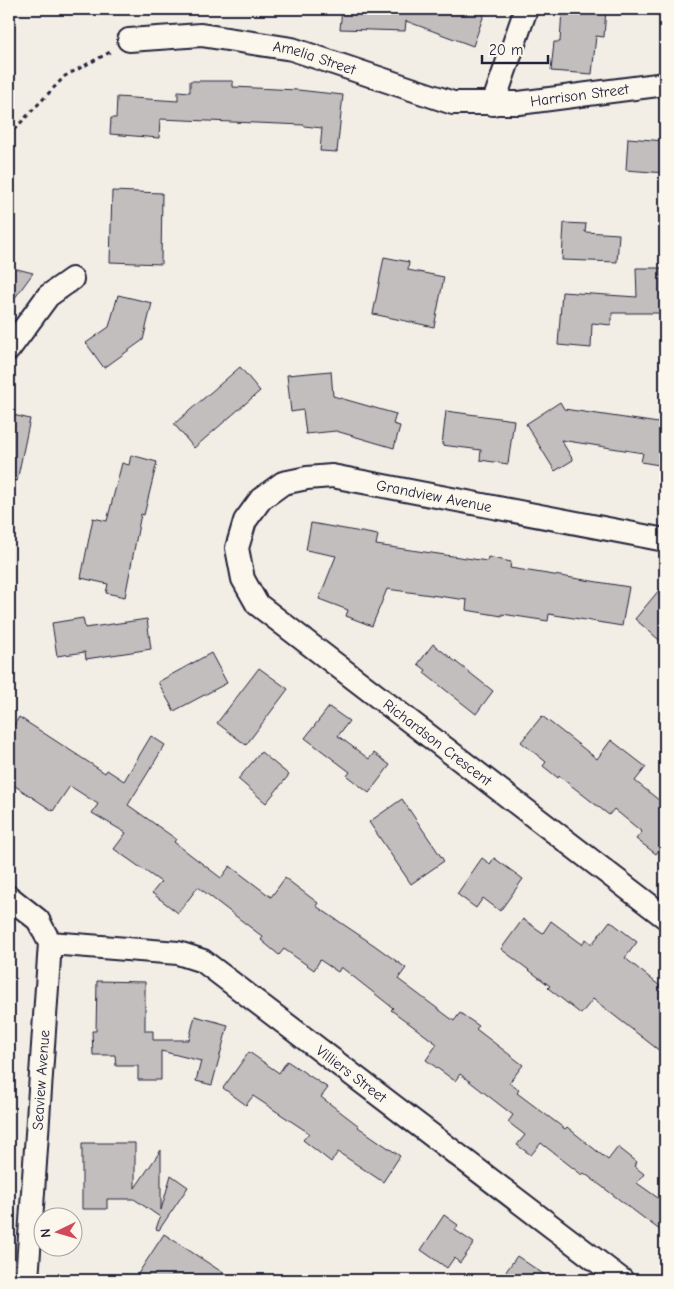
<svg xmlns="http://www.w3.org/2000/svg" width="674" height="1289" viewBox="0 0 674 1289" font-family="'Comic Neue',sans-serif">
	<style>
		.building { fill: #c2bebe; stroke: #22223b }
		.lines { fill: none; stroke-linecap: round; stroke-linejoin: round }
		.street-casing { stroke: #22223b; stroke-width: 26 }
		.path { stroke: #22223b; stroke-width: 3; stroke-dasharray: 4 4; stroke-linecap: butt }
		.street { stroke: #fbf7ec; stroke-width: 22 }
		.labels { text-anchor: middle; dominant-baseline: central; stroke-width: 4.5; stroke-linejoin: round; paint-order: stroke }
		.street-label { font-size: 15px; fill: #22223b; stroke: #fbf7ec }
	</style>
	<rect width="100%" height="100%" fill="#f2eee5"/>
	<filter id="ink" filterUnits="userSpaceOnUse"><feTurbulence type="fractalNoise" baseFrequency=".02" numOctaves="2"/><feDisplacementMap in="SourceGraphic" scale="10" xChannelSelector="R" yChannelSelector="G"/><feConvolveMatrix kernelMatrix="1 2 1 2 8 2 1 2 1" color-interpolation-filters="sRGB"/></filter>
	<g filter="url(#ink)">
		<path class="building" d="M 342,9 L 486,9 L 473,46 L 406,21 L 405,31 L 340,29 Z
			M 562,9 L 606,9 L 604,37 L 596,36 L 592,74 L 551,71 L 554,42 L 560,42 Z
			M 190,81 L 233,81 L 233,87 L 298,90 L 343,95 L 337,152 L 320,151 L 322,128 L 304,126 L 304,125 L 160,119 L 159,138 L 110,134 L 111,118 L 116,118 L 117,97 L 178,101 L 178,91 L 190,92 Z
			M 628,138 L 665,141 L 665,173 L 626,170 Z
			M 112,191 L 162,193 L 161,264 L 110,262 Z
			M 564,223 L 586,224 L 585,232 L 619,234 L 617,262 L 562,260 Z
			M 384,257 L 409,262 L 408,270 L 444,277 L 434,327 L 373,314 Z
			M 9,267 L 33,273 L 9,306 Z
			M 636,268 L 665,268 L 665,313 L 612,313 L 611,325 L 592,323 L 591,348 L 558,345 L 562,292 L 637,297 Z
			M 118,295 L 152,303 L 143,340 L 104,368 L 86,343 L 109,327 Z
			M 240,367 L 260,391 L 194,448 L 174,424 Z
			M 331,371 L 333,396 L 396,414 L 393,424 L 400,426 L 394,448 L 336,431 L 306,434 L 303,410 L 291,412 L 287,375 Z
			M 560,402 L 564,409 L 665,424 L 665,466 L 641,462 L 643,453 L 561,440 L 573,460 L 555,471 L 526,424 Z
			M 446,411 L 514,420 L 508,464 L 480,460 L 481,450 L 442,445 Z
			M 9,414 L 30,419 L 17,481 L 9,480 Z
			M 131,455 L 157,462 L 144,515 L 141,514 L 125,597 L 106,593 L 108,584 L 81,578 L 93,518 L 107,521 L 122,463 L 129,465 Z
			M 311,523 L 378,535 L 376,545 L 487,561 L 488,557 L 511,562 L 510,568 L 629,587 L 622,626 L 549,614 L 548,621 L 502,614 L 502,616 L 466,610 L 467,600 L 387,589 L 372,626 L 346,616 L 348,610 L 319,599 L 336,556 L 306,550 Z
			M 665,583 L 665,645 L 635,619 Z
			M 83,618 L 85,628 L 147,619 L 151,649 L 86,659 L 85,652 L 57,656 L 52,623 Z
			M 433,644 L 493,691 L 476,714 L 424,673 L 426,670 L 418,664 Z
			M 211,653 L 227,683 L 174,711 L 158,682 Z
			M 259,668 L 288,689 L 246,745 L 217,723 Z
			M 329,707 L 349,721 L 338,736 L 369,759 L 374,753 L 390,765 L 369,793 L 347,776 L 350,772 L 305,738 Z
			M 542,716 L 597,759 L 611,740 L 646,767 L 635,781 L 665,805 L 665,842 L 656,854 L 636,839 L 642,832 L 614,809 L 609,815 L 559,776 L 558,778 L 543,766 L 546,762 L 521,742 Z
			M 19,717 L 105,773 L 107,770 L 124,781 L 151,736 L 165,745 L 128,805 L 176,839 L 174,842 L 221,878 L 230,866 L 271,897 L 285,878 L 318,903 L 316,906 L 374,945 L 406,968 L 398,979 L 454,1021 L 460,1013 L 479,1026 L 476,1029 L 523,1065 L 509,1083 L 519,1090 L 517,1093 L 565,1129 L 567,1127 L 608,1160 L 618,1147 L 637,1162 L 634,1166 L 644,1174 L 637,1183 L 665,1203 L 665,1234 L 584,1173 L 582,1175 L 541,1143 L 531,1155 L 517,1145 L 525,1135 L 508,1122 L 513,1115 L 460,1074 L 455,1081 L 426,1060 L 437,1044 L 391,1010 L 393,1008 L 341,967 L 338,972 L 320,960 L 314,970 L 284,949 L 279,955 L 261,940 L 263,937 L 198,887 L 178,913 L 152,893 L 161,882 L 114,849 L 126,833 L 92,813 L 98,804 L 70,786 L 53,811 L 9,782 L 9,733 Z
			M 261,752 L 289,775 L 266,803 L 238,779 Z
			M 402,799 L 444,861 L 411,884 L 369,822 Z
			M 482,858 L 490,864 L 494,858 L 523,879 L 500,911 L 483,898 L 476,908 L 457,894 Z
			M 523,919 L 543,933 L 551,921 L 582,944 L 586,939 L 592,944 L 610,921 L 637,942 L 625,958 L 665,990 L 665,1055 L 593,999 L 581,1014 L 548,988 L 550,986 L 501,949 Z
			M 97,981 L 145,982 L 145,1031 L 153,1031 L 153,1040 L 189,1040 L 195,1016 L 228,1025 L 212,1085 L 196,1081 L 201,1061 L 161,1051 L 161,1080 L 138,1080 L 138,1066 L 116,1066 L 115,1055 L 93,1055 L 92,1031 L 96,1031 Z
			M 249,1052 L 279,1073 L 287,1061 L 328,1088 L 321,1097 L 359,1126 L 358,1127 L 400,1156 L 383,1182 L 338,1152 L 331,1162 L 303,1140 L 309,1133 L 253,1096 L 246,1105 L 223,1088 Z
			M 82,1143 L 135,1143 L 135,1188 L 161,1150 L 161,1210 L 171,1175 L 188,1187 L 159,1230 L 156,1229 L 160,1217 L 134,1199 L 107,1199 L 107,1209 L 82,1209 Z
			M 444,1215 L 458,1225 L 455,1230 L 474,1243 L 460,1263 L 454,1258 L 447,1268 L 421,1250 Z
			M 164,1234 L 234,1280 L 134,1280 Z
			M 517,1256 L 552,1280 L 500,1280 Z"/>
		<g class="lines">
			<defs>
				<g id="street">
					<path id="s1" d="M 129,40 L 201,35 L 292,49 L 453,103 L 519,103 L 665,84"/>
					<path d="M 493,104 L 526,9"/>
					<path d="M 9,349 L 48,296 L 72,279"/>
					<path id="s2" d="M 665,540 L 332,476 L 307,478 L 283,483 L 261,499 L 245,521 L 237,548 L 243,579 L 257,604 L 665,917"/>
					<path d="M 9,897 L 38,920 L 50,943 L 27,1280"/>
					<path id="s3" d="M 50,943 L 178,953 L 203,961 L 622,1280"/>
				</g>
			</defs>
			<use href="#street" class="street-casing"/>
			<path class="path" d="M 9,135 L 65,76 L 112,51"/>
			<use href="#street" class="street"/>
		</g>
	</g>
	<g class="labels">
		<g class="street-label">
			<text stroke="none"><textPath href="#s1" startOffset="188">Amelia Street</textPath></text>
			<text stroke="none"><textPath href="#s1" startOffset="461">Harrison Street</textPath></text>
			<text transform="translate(434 496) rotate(11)">Grandview Avenue</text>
			<text stroke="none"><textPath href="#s2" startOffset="759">Richardson Crescent</textPath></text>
			<text stroke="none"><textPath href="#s3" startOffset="341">Villiers Street</textPath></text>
			<text transform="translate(41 1080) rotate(-86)">Seaview Avenue</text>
		</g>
	</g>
	<rect width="674" height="1289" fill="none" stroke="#fbf7ec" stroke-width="30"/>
	<rect x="15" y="15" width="644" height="1259" fill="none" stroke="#22223b" stroke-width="2" filter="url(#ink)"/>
	<g transform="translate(58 1232) rotate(265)"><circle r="24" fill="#fbf7ec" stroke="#a4a2a5"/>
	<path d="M0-4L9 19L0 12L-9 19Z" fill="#d1495b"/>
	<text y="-8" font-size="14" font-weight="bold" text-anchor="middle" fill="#22223b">N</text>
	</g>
	<path d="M482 55v8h66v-8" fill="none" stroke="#22223b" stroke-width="2.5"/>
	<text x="489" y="55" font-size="15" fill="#22223b" stroke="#fbf7ec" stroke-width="4" paint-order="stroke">20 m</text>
</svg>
